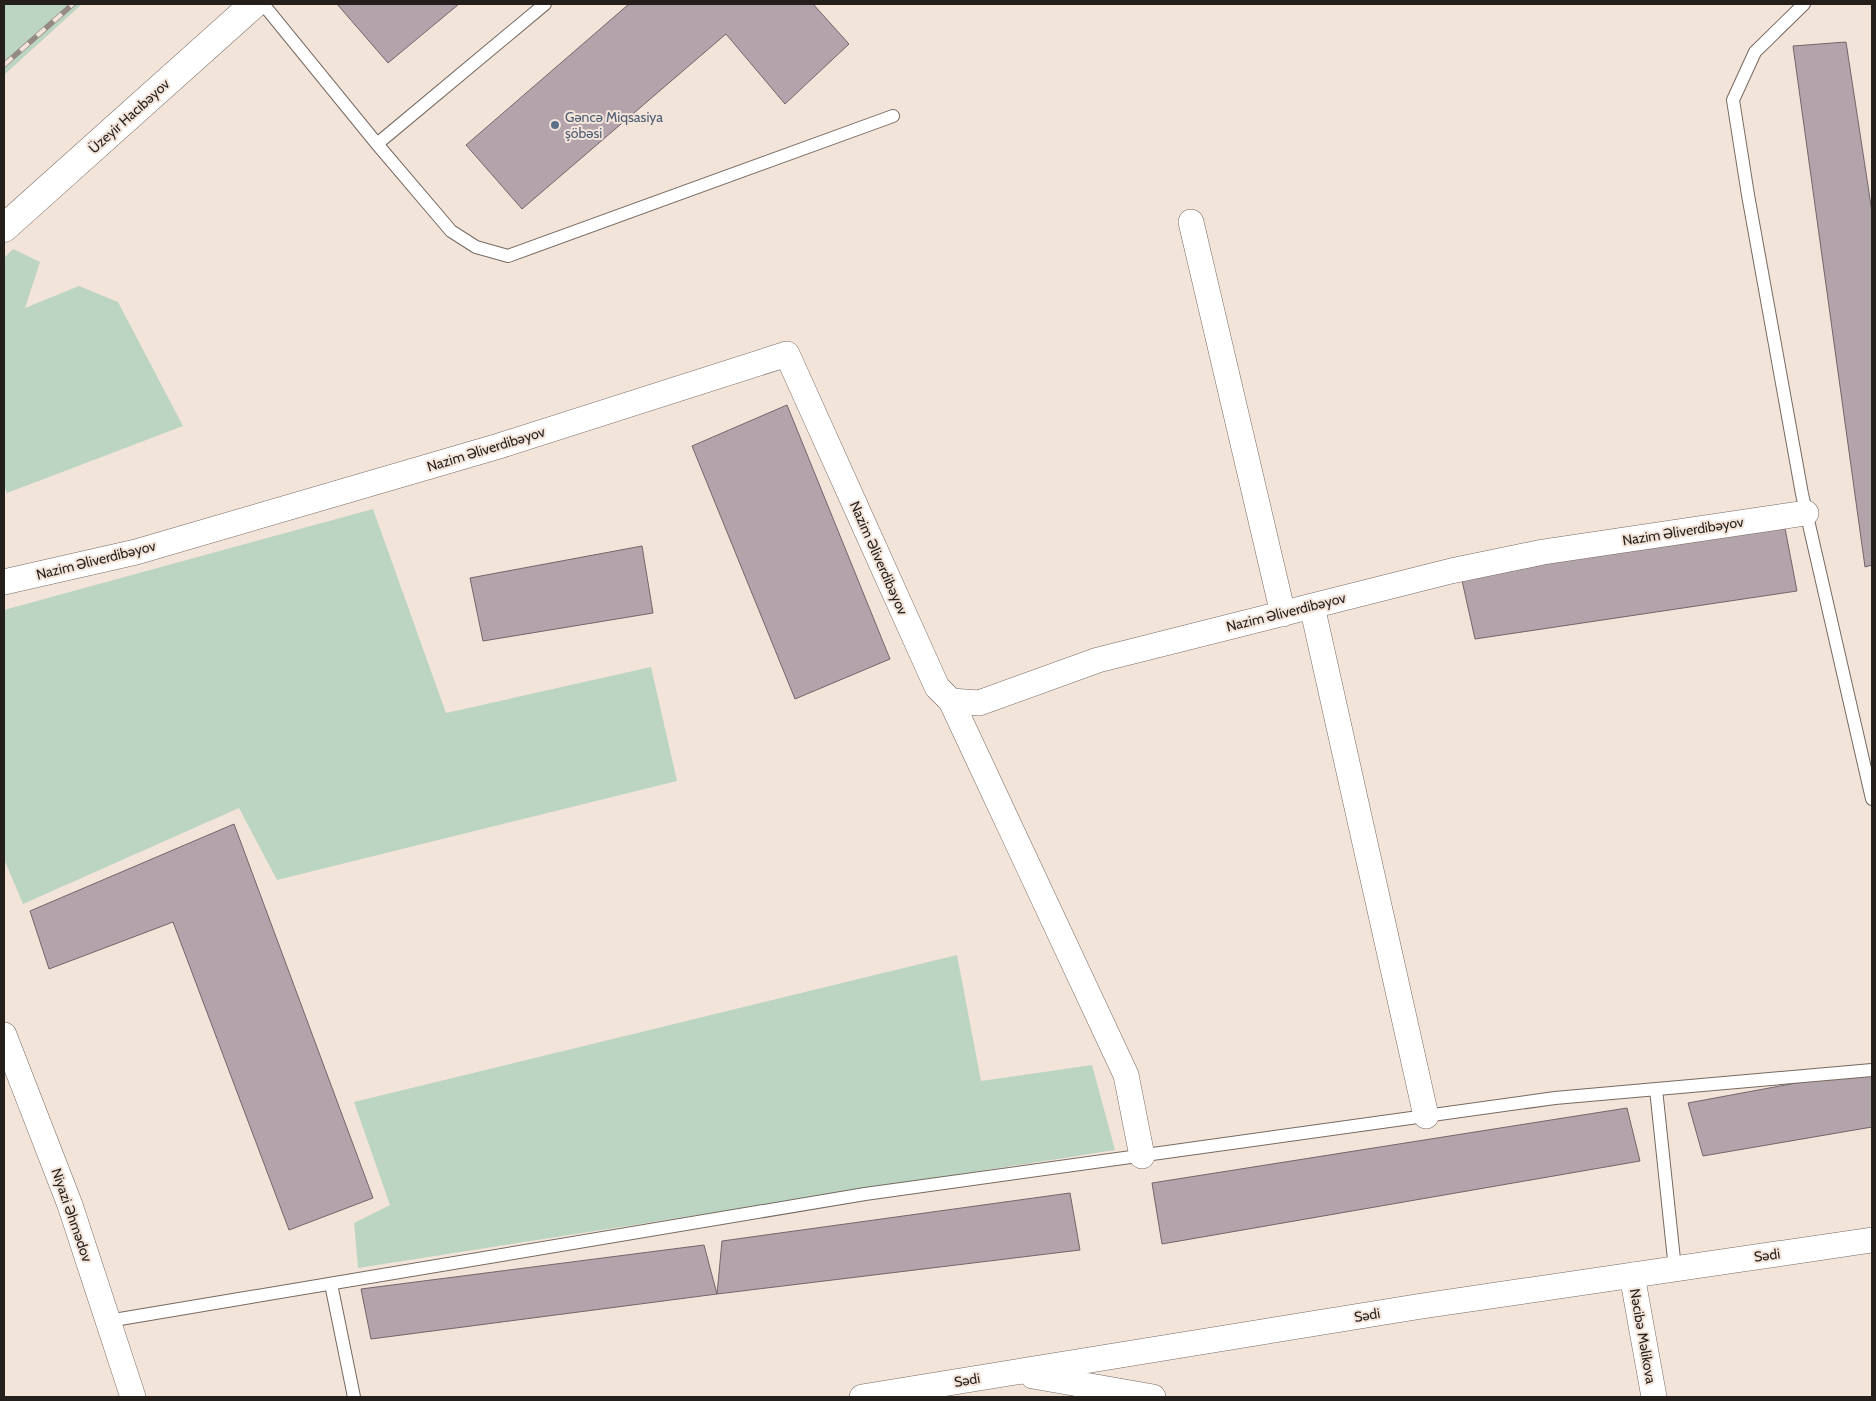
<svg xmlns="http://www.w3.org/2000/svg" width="1876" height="1401" viewBox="0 0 1876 1401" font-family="Cabin,sans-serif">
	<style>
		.green { fill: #bcd5c3 }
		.building { fill: #b3a3aa; stroke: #74656b }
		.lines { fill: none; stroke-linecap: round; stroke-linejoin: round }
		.lane-casing { stroke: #766960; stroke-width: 14 }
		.street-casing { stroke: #766960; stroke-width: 26 }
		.secondary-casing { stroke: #766960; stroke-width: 29 }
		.lane { stroke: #fff; stroke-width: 12 }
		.street { stroke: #fff; stroke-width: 25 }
		.secondary { stroke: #fff; stroke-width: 28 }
		.rail-casing { stroke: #968b84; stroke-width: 5.5 }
		.rail { stroke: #f3e4da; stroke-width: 4; stroke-dasharray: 11; stroke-linecap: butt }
		.service-dot { fill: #5c6f8a; stroke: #f3e4da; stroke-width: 2 }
		.labels { text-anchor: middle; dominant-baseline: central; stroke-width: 4; stroke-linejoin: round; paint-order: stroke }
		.street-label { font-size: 14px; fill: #251f1c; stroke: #f3e4da }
		.service-label { font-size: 14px; fill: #4e5e75; stroke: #f3e4da; text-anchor: start }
	</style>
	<rect width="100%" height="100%" fill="#f3e4da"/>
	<path class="green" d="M 4,4 L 82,4 L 4,75 Z
		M 13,249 L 40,262 L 25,308 L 79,286 L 118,302 L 183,426 L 7,493 L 4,486 L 4,258 Z
		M 373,509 L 446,713 L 651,667 L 677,781 L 277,880 L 239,808 L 23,904 L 4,859 L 4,610 Z
		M 957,955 L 981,1081 L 1092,1065 L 1115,1150 L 358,1268 L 354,1223 L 390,1205 L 354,1102 Z"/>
	<path class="building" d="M 337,4 L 459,4 L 388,63 Z
		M 629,4 L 813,4 L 849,44 L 785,104 L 726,34 L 522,209 L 466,145 Z
		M 1846,42 L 1872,212 L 1872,565 L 1865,567 L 1793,46 Z
		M 787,405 L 890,659 L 795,699 L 692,446 Z
		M 1784,523 L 1797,591 L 1475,639 L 1461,576 Z
		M 642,546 L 653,613 L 483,641 L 470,578 Z
		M 234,824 L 373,1198 L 289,1230 L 173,922 L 49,969 L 30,911 Z
		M 1872,1069 L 1872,1127 L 1703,1156 L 1688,1103 Z
		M 1627,1108 L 1640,1161 L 1162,1244 L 1152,1183 Z
		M 1070,1193 L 1080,1250 L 717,1294 L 722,1241 Z
		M 704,1245 L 717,1294 L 371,1339 L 361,1289 Z"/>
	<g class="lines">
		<defs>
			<path id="lane" d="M 263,4 L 377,144 L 451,231 L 476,247 L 508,256 L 893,116
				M 1804,4 L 1755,52 L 1733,100 L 1748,195 L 1802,494 L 1872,799
				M 377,144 L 545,4
				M 1656,1089 L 1675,1269
				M 331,1284 L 354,1397
				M 108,1321 L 865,1194 L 1555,1098 L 1872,1070"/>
			<path id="street" d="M 1191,222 L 1283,614
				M 4,582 L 136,552 L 499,446 L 787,354 L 937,687 L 951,701 L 979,703 L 1098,660 L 1451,571 L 1543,552 L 1806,513
				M 1312,606 L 1426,1116
				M 951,701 L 1126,1075 L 1142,1156
				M 4,1035 L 70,1205 L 133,1397
				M 1632,1275 L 1654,1397
				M 1033,1376 L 1153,1397
				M 862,1397 L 1422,1306 L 1872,1240"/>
			<path id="secondary" d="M 4,228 L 254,4"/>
		</defs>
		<use href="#lane" class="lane-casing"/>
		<use href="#street" class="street-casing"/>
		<use href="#secondary" class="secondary-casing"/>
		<use href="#lane" class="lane"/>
		<use href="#street" class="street"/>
		<use href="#secondary" class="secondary"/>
		<defs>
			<path id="rail" d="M 4,65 L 73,4"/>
		</defs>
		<use href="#rail" class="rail-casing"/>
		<use href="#rail" class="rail"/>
	</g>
	<circle class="service-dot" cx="555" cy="125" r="5"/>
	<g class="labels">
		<g class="street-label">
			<text transform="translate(129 116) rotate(-42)">Üzeyir Hacıbəyov</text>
			<text transform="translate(486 449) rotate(-17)">Nazim Əliverdibəyov</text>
			<text transform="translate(1683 531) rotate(-9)">Nazim Əliverdibəyov</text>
			<text transform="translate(879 558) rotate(66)">Nazim Əliverdibəyov</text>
			<text transform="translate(96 560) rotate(-14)">Nazim Əliverdibəyov</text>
			<text transform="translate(1286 612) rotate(-14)">Nazim Əliverdibəyov</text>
			<text transform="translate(72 1215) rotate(71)">Niyazi Əhmədov</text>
			<text transform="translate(1767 1255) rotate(-8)">Sədi</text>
			<text transform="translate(1367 1315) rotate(-9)">Sədi</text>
			<text transform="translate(1643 1336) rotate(80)">Nəcibə Məlikova</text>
			<text transform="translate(967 1380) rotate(-9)">Sədi</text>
		</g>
		<g class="service-label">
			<text x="565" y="117">Gəncə Miqsasiya<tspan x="565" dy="16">şöbəsi</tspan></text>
		</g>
	</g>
	<rect width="1876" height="1401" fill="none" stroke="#251f1c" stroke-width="10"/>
</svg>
